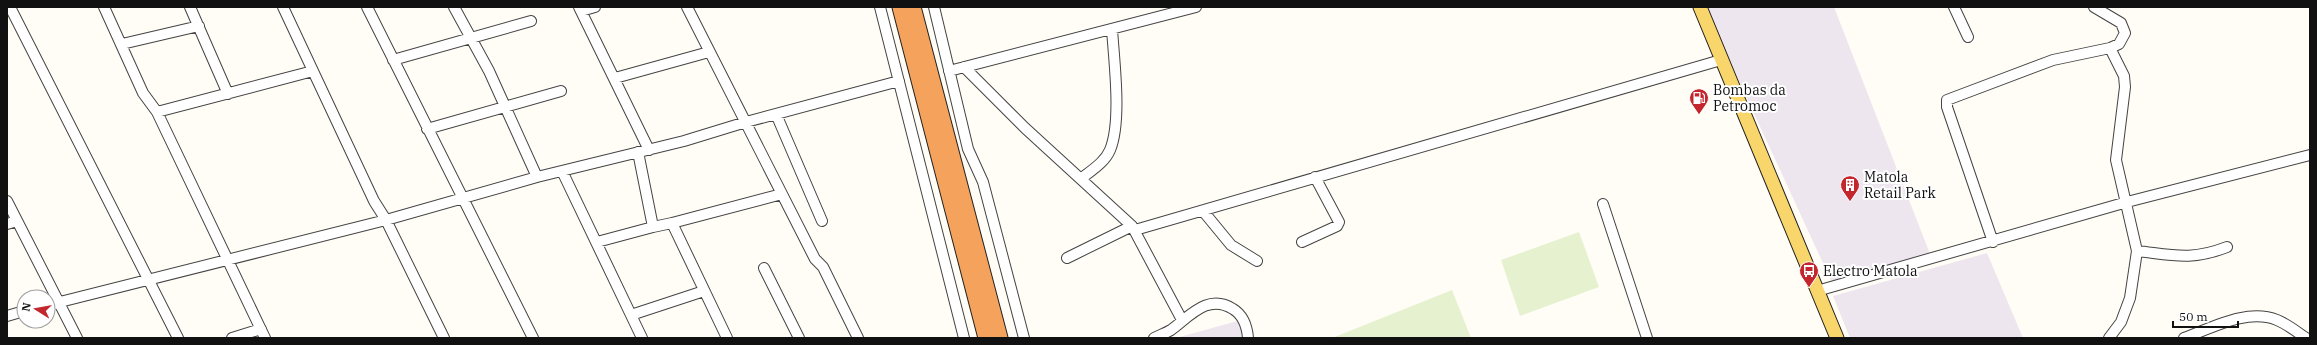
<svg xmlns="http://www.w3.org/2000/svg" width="2317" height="345" viewBox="0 0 2317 345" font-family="'IBM Plex Serif',serif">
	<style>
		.industrial { fill: #eee6ef }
		.pitch { fill: #e6f2cf }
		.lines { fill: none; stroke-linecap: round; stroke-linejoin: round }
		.minor-casing { stroke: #444; stroke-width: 12 }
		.major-casing { stroke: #222; stroke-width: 15 }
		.highway-casing { stroke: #222; stroke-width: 17 }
		.minor { stroke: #fff; stroke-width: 10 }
		.major { stroke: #f9d66b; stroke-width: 13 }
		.highway { stroke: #f5a25d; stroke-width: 15 }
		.labels { text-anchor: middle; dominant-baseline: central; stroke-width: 4; stroke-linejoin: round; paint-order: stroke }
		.poi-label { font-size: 14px; fill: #111; stroke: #fff; text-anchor: start }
	</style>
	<rect width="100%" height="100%" fill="#fffdf5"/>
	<path class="industrial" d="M 1705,7 L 1834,7 L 1930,254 L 1833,285 Z
		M 1987,253 L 2023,338 L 1850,338 L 1833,296 Z
		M 1241,320 L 1242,338 L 1176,338 Z"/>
	<path class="pitch" d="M 1579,232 L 1599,287 L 1520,316 L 1501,260 Z
		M 1452,290 L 1471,338 L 1332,338 Z"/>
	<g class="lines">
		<defs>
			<path id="minor" d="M 10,7 L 178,338
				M 104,7 L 143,93 L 157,112 L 265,338
				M 190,7 L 228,94
				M 283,7 L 374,201 L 386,220 L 444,338
				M 367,7 L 533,338
				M 454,7 L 489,71 L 537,177
				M 579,7 L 649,150
				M 687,7 L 815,259 L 823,267 L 858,338
				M 880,7 L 964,338
				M 934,7 L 968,149 L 983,182 L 1024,338
				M 1954,7 L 1968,37
				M 581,11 L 595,7
				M 122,44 L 199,26
				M 393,60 L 531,21
				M 964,67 L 1025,128 L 1132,226 L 1182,320
				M 949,71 L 1196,7
				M 615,78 L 709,52
				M 157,112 L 313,71
				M 776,114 L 822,221
				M 427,129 L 561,91
				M 638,152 L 653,227 L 672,223 L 727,338
				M 562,171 L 642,338
				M 1082,178 C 1092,170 1105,162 1110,150 C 1122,121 1114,61 1112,29
				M 7,201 L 77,338
				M 1603,204 L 1647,338
				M 1203,211 L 1231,245 L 1257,261
				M 672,223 L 782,194
				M 7,224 L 17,221
				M 1135,230 L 1721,60
				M 597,242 L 653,227
				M 1302,242 L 1337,226 L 1339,222 L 1315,177
				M 1993,242 L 1947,107 L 1947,100 L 2053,60 L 2110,48 L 2119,44 L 2125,33 L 2121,23 L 2094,7
				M 2137,251 C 2173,255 2191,261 2227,247
				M 1067,258 L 1132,226
				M 764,268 L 799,338
				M 1817,291 L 2127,202 L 2310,155
				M 48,305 L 386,220 L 537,177 L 684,141 L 746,122 L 899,81
				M 631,315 L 704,291
				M 7,316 L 24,311
				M 232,338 L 261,329
				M 1154,338 C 1160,335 1166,333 1171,330 C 1190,316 1208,293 1233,309 C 1243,315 1247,326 1248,338
				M 2109,338 L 2121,322 L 2130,298 L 2137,251 L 2116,160 L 2125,87 L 2124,76 L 2110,48
				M 2184,338 C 2212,328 2247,308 2277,320 C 2287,324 2297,332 2306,338"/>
			<path id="major" d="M 1700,7 L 1837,338"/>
			<path id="highway" d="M 900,7 L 986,338
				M 913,7 L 1000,338"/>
		</defs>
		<use href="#minor" class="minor-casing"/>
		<use href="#major" class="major-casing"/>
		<use href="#highway" class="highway-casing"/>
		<use href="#minor" class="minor"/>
		<use href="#major" class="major"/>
		<use href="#highway" class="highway"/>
	</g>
	<defs>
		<symbol id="fuel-pin" viewBox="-11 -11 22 30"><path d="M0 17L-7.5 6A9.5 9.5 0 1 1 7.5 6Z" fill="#c4262e" stroke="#fff"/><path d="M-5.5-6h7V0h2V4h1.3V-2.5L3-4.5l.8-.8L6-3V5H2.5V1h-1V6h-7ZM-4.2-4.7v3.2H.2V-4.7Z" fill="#fff"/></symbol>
		<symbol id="building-pin" viewBox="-11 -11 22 30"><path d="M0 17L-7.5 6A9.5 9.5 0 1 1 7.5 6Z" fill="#c4262e" stroke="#fff"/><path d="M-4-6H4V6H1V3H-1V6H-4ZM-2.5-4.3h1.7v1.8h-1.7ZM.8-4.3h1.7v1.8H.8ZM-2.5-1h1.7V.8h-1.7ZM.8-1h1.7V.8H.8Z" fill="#fff"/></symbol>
		<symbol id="bus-pin" viewBox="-11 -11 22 30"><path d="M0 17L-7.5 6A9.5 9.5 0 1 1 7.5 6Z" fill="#c4262e" stroke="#fff"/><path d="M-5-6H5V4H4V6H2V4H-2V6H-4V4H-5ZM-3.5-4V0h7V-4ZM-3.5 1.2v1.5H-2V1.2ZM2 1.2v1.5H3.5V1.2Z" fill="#fff"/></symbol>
	</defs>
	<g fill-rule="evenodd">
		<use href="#fuel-pin" x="1688" y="87" width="22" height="30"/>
		<use href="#building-pin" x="1839" y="174" width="22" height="30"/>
		<use href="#bus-pin" x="1798" y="260" width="22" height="30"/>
	</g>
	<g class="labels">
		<g class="poi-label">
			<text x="1713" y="90">Bombas da<tspan x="1713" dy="16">Petromoc</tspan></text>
			<text x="1864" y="177">Matola<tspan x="1864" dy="16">Retail Park</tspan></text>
			<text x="1823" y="271">Electro Matola</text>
		</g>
	</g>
	<rect width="2317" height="345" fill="none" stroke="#111111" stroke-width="16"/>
	<g transform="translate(36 309) rotate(281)"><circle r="19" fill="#ffffff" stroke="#a0a0a0"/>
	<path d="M0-3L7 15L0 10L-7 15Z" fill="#c4262e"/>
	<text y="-6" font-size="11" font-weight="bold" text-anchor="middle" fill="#111111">N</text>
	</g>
	<path d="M2173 321v6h65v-6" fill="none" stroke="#111111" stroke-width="2"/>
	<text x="2179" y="321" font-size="12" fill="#111111" stroke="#ffffff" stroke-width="3" paint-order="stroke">50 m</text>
</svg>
